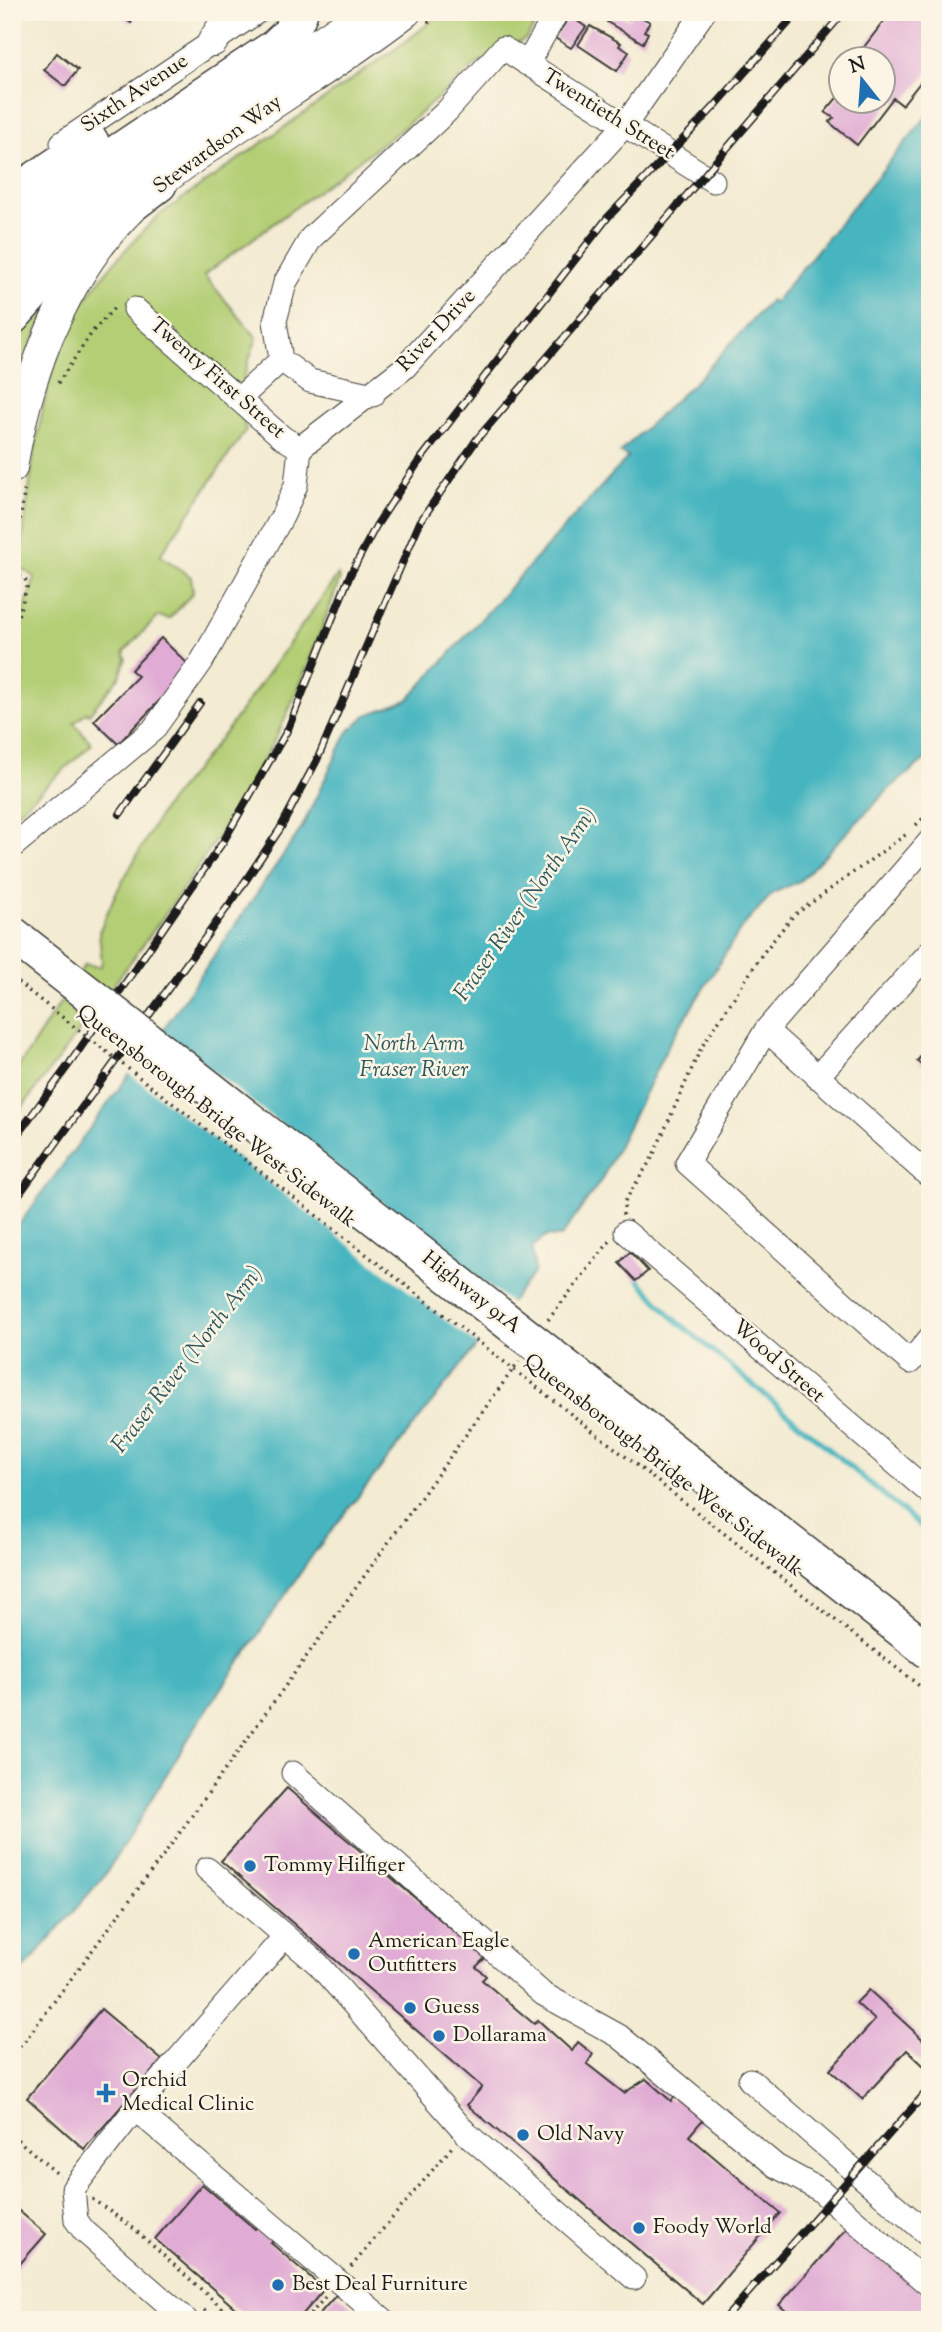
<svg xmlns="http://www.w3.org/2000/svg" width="942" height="2332" viewBox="0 0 942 2332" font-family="'Sorts Mill Goudy',serif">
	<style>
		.green { fill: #b3ce75; stroke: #687548; stroke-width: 2 }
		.water { fill: #46b5c0; stroke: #31686e; stroke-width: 2 }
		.pier { fill: #f3ebd2 }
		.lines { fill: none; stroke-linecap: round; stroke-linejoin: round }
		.stream { stroke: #46b5c0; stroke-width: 5 }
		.building { fill: #e0abd4 }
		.minor-casing { stroke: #3c3b37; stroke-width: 25 }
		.major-casing { stroke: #3c3b37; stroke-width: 32 }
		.highway-casing { stroke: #3c3b37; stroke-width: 38 }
		.path { stroke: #3c3b37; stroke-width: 3.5; stroke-dasharray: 2 5; stroke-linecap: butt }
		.minor { stroke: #fff; stroke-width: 23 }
		.major { stroke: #fff; stroke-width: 30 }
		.highway { stroke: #fff; stroke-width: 35 }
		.rail-casing { stroke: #1c1c1c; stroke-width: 8 }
		.rail { stroke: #fcf5e5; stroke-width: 5; stroke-dasharray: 16; stroke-linecap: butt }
		.highway-bridge-casing { stroke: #3c3b37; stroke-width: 38; stroke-linecap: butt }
		.path-bridge { stroke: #3c3b37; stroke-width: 3.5; stroke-dasharray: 2 5; stroke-linecap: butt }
		.highway-bridge { stroke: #fff; stroke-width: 35 }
		.poi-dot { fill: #1f6fb2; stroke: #fcf5e5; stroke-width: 2.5 }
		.labels { text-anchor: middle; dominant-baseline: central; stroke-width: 5; stroke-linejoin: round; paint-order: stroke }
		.street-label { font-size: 21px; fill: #1c1c1c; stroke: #fcf5e5 }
		.poi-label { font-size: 21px; fill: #1c1c1c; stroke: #fcf5e5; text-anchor: start }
		.water-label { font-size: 23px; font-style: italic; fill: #2d595e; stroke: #fcf5e5 }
	</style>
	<rect width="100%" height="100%" fill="#fcf5e5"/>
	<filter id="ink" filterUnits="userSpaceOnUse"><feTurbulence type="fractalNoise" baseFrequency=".0143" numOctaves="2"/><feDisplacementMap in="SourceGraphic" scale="14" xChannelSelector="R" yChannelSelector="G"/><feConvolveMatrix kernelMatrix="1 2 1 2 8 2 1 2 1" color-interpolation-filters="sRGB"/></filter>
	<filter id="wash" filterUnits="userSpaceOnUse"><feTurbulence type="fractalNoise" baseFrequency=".00686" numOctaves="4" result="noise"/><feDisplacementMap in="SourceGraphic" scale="28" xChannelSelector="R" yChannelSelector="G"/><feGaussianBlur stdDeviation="1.57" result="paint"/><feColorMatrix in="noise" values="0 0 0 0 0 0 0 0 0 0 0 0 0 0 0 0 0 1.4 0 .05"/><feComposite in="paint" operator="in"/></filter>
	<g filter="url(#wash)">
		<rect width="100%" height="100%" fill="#f3ebd2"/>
		<path class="green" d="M 443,12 L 544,12 L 526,39 L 478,63 L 403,128 L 204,275 L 257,338 C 245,368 235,399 246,430 L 160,555 L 191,577 L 193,593 L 169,619 L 158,616 L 124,652 L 126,658 L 120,676 L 89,714 L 87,712 L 74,723 L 92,744 L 12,817 L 12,617 L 13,621 L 20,622 L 35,577 L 19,567 C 29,492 38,385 74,318 C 96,280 127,247 158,216 L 405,42 Z
			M 54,297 L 12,386 C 12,340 10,321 54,297 Z
			M 338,575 L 340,579 C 320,633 300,690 274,741 C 202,877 102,998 12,1121 L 12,1082 L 20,1065 L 85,964 L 100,967 L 102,962 L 99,932 L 115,895 L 163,809 L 228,729 Z"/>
		<path class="water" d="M 930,112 L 930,755 L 888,790 L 800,881 L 773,893 L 742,927 L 670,1042 L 602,1179 L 561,1237 L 546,1236 L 532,1248 L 535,1271 L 314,1553 L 196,1726 L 105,1875 L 12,1983 L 12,1234 L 174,1014 L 301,829 L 347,733 L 366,715 L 408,700 L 628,457 L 620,452 L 698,379 L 771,300 L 774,303 Z"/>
		<path class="pier" d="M 159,1029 L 513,1305 L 480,1347 L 126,1071 Z"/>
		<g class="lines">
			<path class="stream" d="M 638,1279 L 670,1315 L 930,1534"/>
		</g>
		<g id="blocks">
			<path class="building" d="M 115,12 L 137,12 L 131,23 Z
				M 614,12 L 629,19 L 633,12 L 646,13 L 643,18 L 650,22 L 644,31 L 648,33 L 643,43 L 607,22 Z
				M 891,12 L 930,12 L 930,70 L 902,105 L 893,98 L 857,145 L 829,122 L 834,118 L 825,112 L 841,93 L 841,102 L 883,102 L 883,60 L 854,60 Z
				M 570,16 L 586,27 L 571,48 L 555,38 Z
				M 590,26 L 621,43 L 619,46 L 629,52 L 617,71 L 578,45 Z
				M 57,53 L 78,70 L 65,86 L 44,70 Z
				M 161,638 L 191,667 L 163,703 L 160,700 L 118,744 L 94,721 L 138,676 L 131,670 Z
				M 930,1046 L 930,1072 L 917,1061 Z
				M 630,1252 L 648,1271 L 636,1281 L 619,1263 Z
				M 287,1788 L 485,1958 L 476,1967 L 486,1976 L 482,1980 L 534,2024 L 538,2020 L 572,2051 L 578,2042 L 593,2054 L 587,2064 L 624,2093 L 646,2079 L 671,2101 L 677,2094 L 705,2117 L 689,2136 L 780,2213 L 703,2304 L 467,2105 L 482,2087 L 221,1861 Z
				M 869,1990 L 930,2046 L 930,2064 L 926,2068 L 907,2050 L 862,2099 L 830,2070 L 875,2020 L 856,2003 Z
				M 101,2009 L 162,2060 L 84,2149 L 27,2098 Z
				M 202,2184 L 255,2229 L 258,2225 L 275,2239 L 271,2243 L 324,2289 L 298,2320 L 249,2320 L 155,2239 Z
				M 12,2205 L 46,2234 L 12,2273 Z
				M 847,2228 L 930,2299 L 930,2320 L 796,2320 L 779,2305 Z
				M 337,2294 L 361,2314 L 359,2320 L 314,2320 Z"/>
		</g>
	</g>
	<g filter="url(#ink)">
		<use href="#blocks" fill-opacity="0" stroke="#3c3b37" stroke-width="2"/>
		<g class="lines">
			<defs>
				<path id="minor" d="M 527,64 L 557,12
					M 62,143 L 257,12
					M 135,309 L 283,438 L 300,448
					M 373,395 L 310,381 L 281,360 L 275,321 L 285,283 L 311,238 L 447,111 L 503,48 L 713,181
					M 240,398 L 281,360
					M 12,847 L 153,730 L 202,661 L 283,515 L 296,485 L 300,448 L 404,368 L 625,125 L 704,12
					M 766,1030 L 930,841
					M 817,1077 L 930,952
					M 930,1177 L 766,1030 L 687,1163 L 910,1362 L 930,1338
					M 626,1232 L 930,1493
					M 293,1773 L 543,1994 L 619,2036 L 776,2166 L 820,2190 L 930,2286
					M 207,1869 L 318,1964 L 467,2134 L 634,2278
					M 750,2080 L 930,2236
					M 135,2109 L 384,2320
					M 186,2320 L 84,2231 L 76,2220 L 73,2189 L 135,2109 L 285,1936"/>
				<path id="major" d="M 213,41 L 232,12
					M 12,270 L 39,241 L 85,202 L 364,12
					M 12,468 C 30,360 72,252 161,182 C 240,121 327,73 406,12"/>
				<path id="highway" d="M 12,195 L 91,142
					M 12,234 L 76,180 L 275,47 L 291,32 L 300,12
					M 12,317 L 72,249 L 159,184"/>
			</defs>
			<use href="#minor" class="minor-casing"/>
			<use href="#major" class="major-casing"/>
			<use href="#highway" class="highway-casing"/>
			<path class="path" d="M 428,23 L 440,12
				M 58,383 L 93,331 L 116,306
				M 12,575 L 25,487
				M 12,635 L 27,587 L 25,578 L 12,574
				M 916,825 L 930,812
				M 623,1215 L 625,1201 L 652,1158 L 701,1048 L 763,953 L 793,916 L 908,833
				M 548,1320 L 610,1241
				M 12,2058 L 173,1842 L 519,1361
				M 12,2135 L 60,2176
				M 92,2199 L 132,2227 L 235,2320
				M 351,2267 L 452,2147
				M 204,2310 L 215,2320
				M 306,2320 L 325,2297"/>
			<use href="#minor" class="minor"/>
			<use href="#major" class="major"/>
			<use href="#highway" class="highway"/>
			<defs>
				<path id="rail" d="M 120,814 L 200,703
					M 12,1142 L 70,1063 L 223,842 L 288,729 L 350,575 L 376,526 L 417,464 L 608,217 L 714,107 L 798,12
					M 12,1204 L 234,898 L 280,829 L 317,760 L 420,522 L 477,439 L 844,12
					M 724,2320 L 930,2088"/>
			</defs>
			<use href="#rail" class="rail-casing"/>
			<use href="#rail" class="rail"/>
			<defs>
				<path id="highway-bridge" d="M 12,934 L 930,1652"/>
			</defs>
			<use href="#highway-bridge" class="highway-bridge-casing"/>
			<path class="path-bridge" d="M 12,978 L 930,1694"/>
			<use href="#highway-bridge" class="highway-bridge"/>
		</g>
	</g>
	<g class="poi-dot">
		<circle cx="250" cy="1866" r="7"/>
		<circle cx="354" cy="1954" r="7"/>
		<circle cx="410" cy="2008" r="7"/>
		<circle cx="439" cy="2036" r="7"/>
		<path d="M102.5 2082.5h7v7h7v7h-7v7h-7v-7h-7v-7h7z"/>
		<circle cx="523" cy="2135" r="7"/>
		<circle cx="639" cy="2228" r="7"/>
		<circle cx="278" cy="2285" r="7"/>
	</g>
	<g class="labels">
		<g class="street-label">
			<text transform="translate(135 94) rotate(-34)">Sixth Avenue</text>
			<text transform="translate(608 115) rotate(32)">Twentieth Street</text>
			<text transform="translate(218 145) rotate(-36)">Stewardson Way</text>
			<text transform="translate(437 331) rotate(-47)">River Drive</text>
			<text transform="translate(217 379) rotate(41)">Twenty First Street</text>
			<text transform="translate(216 1117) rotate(38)">Queensborough Bridge West Sidewalk</text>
			<text transform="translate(471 1293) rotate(38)">Highway 91A</text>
			<text transform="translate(778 1362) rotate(41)">Wood Street</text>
			<text transform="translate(663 1466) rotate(38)">Queensborough Bridge West Sidewalk</text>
		</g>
		<g class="poi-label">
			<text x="264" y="1866">Tommy Hilfiger</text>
			<text x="368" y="1942">American Eagle<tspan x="368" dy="24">Outfitters</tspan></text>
			<text x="424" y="2008">Guess</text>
			<text x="453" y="2036">Dollarama</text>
			<text x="122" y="2081">Orchid<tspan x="122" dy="24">Medical Clinic</tspan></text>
			<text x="537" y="2135">Old Navy</text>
			<text x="653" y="2228">Foody World</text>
			<text x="292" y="2285">Best Deal Furniture</text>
		</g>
		<g class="water-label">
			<text transform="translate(526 905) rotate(-55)">Fraser River (North Arm)</text>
			<text x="414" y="1044">North Arm<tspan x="414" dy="26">Fraser River</tspan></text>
			<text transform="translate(188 1360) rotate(-52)">Fraser River (North Arm)</text>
		</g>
	</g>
	<rect width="942" height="2332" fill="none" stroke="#fcf5e5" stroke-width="42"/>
	<g transform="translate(862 80) rotate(343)"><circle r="33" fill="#fcf5e5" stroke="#a29e95" stroke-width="2"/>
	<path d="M0-5L12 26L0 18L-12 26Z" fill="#1f6fb2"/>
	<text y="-10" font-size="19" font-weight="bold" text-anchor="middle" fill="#1c1c1c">N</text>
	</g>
</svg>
